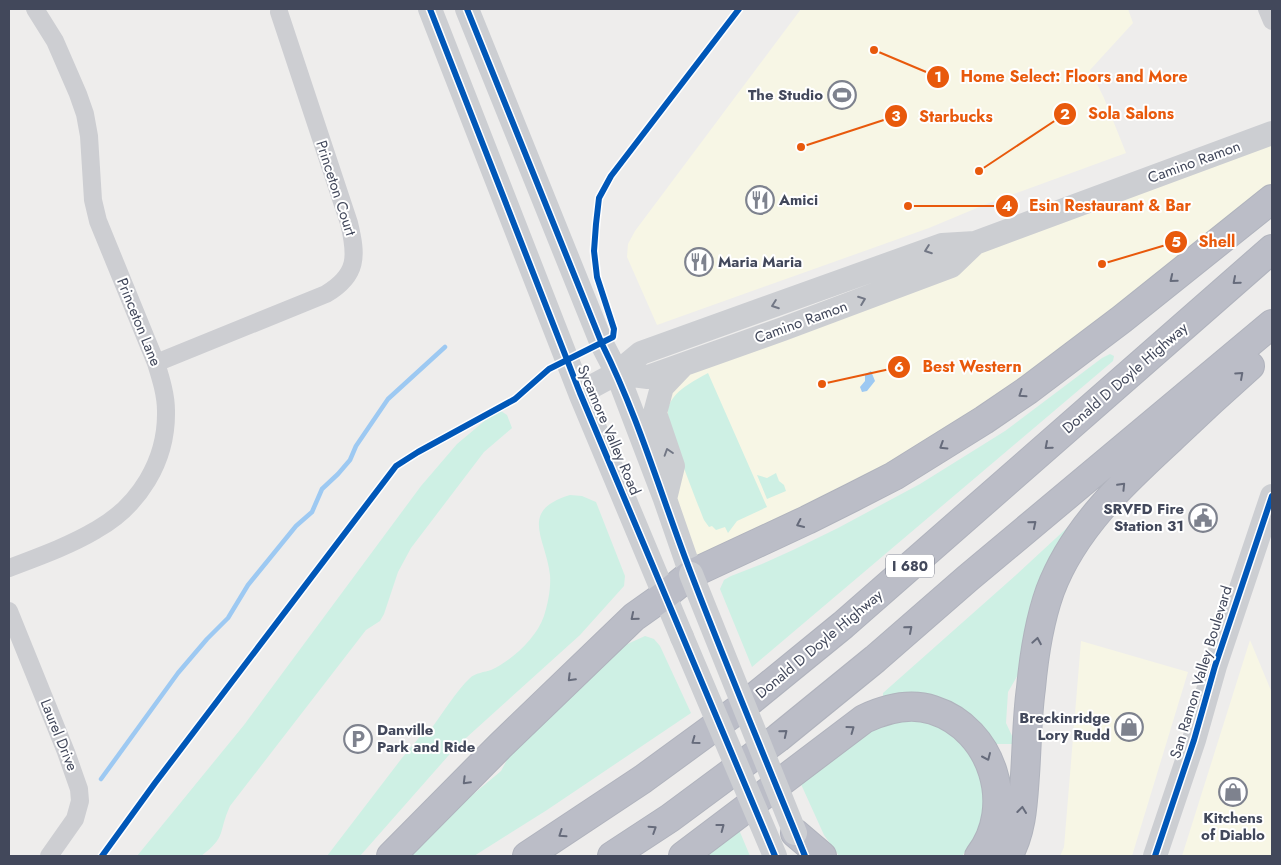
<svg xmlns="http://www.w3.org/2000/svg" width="1281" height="865" viewBox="0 0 1281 865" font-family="Jost,sans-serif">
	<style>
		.commercial { fill: #f7f6e5 }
		.green { fill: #cef0e4 }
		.water { fill: #9dc9f2 }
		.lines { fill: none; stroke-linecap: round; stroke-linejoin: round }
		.stream { stroke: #9dc9f2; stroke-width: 4.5 }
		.highway-casing { stroke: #b0b3bd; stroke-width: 30 }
		.street { stroke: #cdced2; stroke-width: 18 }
		.secondary { stroke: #ccced2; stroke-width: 24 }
		.highway { stroke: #bbbdc7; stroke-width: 28 }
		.secondary-bridge { stroke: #ccced2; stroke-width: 24 }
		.cycleway-casing { stroke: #fff; stroke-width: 9 }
		.cycleway { stroke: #0057b8; stroke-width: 6 }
		.oneway { stroke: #727785 }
		.oneway2 { stroke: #666b7b }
		.labels { text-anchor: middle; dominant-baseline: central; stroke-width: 4; stroke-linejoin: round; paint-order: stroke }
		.shield { fill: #fff; stroke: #7b7f8c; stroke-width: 1 }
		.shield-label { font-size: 14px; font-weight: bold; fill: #42485b }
		.poi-label { font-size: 15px; font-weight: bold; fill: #42485b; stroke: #fff; text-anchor: end }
		.street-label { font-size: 15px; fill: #42485b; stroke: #fff }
		.leader { fill: none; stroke: #e8590c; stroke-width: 2 }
		.callout-dot { fill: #e8590c; stroke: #fff; stroke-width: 2 }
		.mark-label { font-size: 15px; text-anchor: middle; font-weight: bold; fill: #fff }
		.callout-label { font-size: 16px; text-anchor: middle; font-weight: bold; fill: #e8590c; stroke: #fff; stroke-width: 4; stroke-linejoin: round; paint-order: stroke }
	</style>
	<rect width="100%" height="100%" fill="#eeedec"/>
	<path class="commercial" d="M 801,9 L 1128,9 L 1133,23 L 1090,70 L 1104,98 L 1126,153 L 984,205 L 929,228 L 657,325 L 627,257 L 628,244 L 635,231 Z
		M 1272,133 L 1272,199 L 1028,391 L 691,574 L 658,400 L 662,387 L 975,243 Z
		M 1250,640 L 1272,693 L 1272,856 L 1182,856 Z
		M 1081,641 L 1188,672 L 1132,856 L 1060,856 L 1064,847 Z"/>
	<path class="green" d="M 1110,354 L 1114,356 L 1113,361 L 752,667 L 720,589 L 724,580 L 731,576 L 762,564 L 793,550 L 838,528 L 920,484 L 1005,431 L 1102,358 Z
		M 708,373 L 767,507 L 737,521 L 728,533 L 725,527 L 716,530 L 712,526 L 709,527 L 704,520 C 697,502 665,423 668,409 C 672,391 694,381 708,373 Z
		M 501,411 L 507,415 L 512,428 L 484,452 L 411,548 L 398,572 L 384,614 L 380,621 L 366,630 L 230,806 C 218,832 227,837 201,856 L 137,856 L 244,725 L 421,486 L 457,444 L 488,418 Z
		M 776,473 L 779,481 L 784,485 L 786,491 L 767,499 L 757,475 L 767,478 Z
		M 570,495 L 582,496 L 596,502 L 625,576 L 624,586 L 580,635 L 456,747 L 360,856 L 327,856 L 402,758 L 428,727 L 431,729 C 442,714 457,690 470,678 C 475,673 485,672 491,670 C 512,660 536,639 544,616 C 548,603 551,589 550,575 C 546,538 518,511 570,495 Z
		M 1069,526 L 1072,527 L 1019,673 L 1008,692 L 1006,723 L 1013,738 L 1014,744 L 991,744 L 883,698 L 883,693 L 1016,575 Z
		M 645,636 L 654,639 L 660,646 L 691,713 L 547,810 L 474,856 L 408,856 L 458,807 L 501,771 L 509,756 L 623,646 Z
		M 901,720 C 911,720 920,720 928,723 C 966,734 991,776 983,815 C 980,830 972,844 962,856 L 839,856 L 824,835 L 800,782 L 873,727 Z
		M 737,825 L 750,856 L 697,856 Z"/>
	<path class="water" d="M 871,371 L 875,381 L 867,391 L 862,392 L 860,387 L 865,381 L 865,375 Z"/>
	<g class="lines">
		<path class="stream" d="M 101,779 L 178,673 L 207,639 L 228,618 L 248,585 L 296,526 L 312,512 L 322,489 L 338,474 L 350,460 L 356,446 L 388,399 L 445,347"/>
		<defs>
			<path id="highway" d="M 795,833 L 822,856
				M 391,856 L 500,746 L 634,617 L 665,595 L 691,574 L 807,520 L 853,497 L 894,476 L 984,420 L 1028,390 L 1122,319 L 1272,199
				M 527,856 L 643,779 L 751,700 L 843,625 L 1272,249
				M 612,856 L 670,818 L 778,738 L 875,659 L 968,578 L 1272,324
				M 683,856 L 864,719 C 885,709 909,702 933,710 C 993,729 1017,807 979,856
				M 1008,856 C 1022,832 1023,803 1025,775 C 1027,746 1027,717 1031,688 C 1034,655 1039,622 1050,591 C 1074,527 1125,481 1174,436 C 1199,412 1224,389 1250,366"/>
		</defs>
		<use href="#highway" class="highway-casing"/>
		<path class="street" d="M 1267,9 L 1272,21
			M 156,363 L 326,294 C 358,275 357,256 349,223 L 279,12
			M 9,568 C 38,557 69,546 96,530 C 139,506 167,461 166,411 C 166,395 161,379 156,363 L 98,221 L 93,200 L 89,136 L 85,114 L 78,94 L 55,41 L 35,9
			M 9,611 L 66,752 L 79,789 L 80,801 L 75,819 L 49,856"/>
		<path class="secondary" d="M 430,9 L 580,393 L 682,637
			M 467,9 L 602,344 L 617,373 L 665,499 L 691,574
			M 617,373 L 648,377 L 783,329 L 951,266 L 975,243
			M 580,393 L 617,373 L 641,353 L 942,245 L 975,243 L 1272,133
			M 665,499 L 673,466 L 655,413 L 662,387 L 682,366
			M 1155,856 L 1194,740 L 1215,666 L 1272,496"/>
		<use href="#highway" class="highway"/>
		<path class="secondary-bridge" d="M 691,574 L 795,833
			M 682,637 L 775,856"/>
		<defs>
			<path id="cycleway" d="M 430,9 L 580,393 L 775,856
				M 467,9 L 602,344 C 639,418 662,499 692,576 C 728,670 767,763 805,856
				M 102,856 L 155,783 L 396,466 L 418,452 L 515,399 L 549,369 L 613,337 L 614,329 L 597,277 L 594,251 L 596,224 L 599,198 L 611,176 L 739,9
				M 1155,856 L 1194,740 L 1215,666 L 1272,496"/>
		</defs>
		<use href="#cycleway" class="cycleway-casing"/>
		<use href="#cycleway" class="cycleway"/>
	</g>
	<defs><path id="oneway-chevron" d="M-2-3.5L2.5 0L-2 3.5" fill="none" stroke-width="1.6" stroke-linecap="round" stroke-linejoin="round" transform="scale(1.25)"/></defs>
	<g class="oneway">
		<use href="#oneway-chevron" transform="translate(928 250) rotate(160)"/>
		<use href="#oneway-chevron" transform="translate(862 300) rotate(-21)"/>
		<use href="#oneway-chevron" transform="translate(775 305) rotate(160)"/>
		<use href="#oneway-chevron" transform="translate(668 452) rotate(-108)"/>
	</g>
	<g class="oneway2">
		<use href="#oneway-chevron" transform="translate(1173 279) rotate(141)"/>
		<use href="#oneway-chevron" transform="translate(1236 281) rotate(139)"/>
		<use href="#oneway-chevron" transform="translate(1240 375) rotate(-42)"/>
		<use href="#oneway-chevron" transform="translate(1022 394) rotate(146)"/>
		<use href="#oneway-chevron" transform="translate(943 446) rotate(148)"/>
		<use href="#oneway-chevron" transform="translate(1048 446) rotate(139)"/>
		<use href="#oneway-chevron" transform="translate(1122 486) rotate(-46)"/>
		<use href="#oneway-chevron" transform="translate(800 524) rotate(155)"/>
		<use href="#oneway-chevron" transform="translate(1033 524) rotate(-40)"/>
		<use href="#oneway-chevron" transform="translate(634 617) rotate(140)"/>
		<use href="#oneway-chevron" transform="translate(909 629) rotate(-41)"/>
		<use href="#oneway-chevron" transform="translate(1037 641) rotate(-80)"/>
		<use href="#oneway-chevron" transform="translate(571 678) rotate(135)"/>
		<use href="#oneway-chevron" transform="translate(851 729) rotate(-36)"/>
		<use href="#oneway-chevron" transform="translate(784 733) rotate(-39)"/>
		<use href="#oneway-chevron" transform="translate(695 741) rotate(144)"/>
		<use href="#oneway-chevron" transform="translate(987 757) rotate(66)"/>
		<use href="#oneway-chevron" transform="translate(466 781) rotate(135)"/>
		<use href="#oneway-chevron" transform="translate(1022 810) rotate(-83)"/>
		<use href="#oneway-chevron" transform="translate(721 827) rotate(-37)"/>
		<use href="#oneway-chevron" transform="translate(653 829) rotate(-33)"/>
		<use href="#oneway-chevron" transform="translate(562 834) rotate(146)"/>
	</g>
	<defs>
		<symbol id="stadium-ring" viewBox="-11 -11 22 22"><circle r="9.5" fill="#fff" stroke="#7e828e" stroke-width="1.5"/><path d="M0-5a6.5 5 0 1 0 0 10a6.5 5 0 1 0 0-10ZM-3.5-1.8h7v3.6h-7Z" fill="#7e828e"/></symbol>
		<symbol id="restaurant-ring" viewBox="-11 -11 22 22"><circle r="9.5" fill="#fff" stroke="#7e828e" stroke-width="1.5"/><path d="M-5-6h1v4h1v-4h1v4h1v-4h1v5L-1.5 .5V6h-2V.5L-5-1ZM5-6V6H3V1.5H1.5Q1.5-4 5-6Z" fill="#7e828e"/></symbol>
		<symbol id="civic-ring" viewBox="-11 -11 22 22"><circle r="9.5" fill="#fff" stroke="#7e828e" stroke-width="1.5"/><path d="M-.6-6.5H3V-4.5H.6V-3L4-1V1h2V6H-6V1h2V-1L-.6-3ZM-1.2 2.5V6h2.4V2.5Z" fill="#7e828e"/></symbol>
		<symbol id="shop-ring" viewBox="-11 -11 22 22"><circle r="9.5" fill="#fff" stroke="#7e828e" stroke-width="1.5"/><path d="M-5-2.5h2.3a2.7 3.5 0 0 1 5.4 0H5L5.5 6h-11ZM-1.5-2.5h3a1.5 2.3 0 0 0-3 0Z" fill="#7e828e"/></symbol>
		<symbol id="parking-ring" viewBox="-11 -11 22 22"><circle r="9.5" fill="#fff" stroke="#7e828e" stroke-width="1.5"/><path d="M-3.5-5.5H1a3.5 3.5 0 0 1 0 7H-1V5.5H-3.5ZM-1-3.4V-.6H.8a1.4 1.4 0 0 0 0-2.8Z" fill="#7e828e"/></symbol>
	</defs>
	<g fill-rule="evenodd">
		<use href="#stadium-ring" x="826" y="79" width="32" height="32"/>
		<use href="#restaurant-ring" x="744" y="184" width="32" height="32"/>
		<use href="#restaurant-ring" x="683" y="246" width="32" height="32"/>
		<use href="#civic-ring" x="1187" y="502" width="32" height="32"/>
		<use href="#shop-ring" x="1113" y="711" width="32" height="32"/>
		<use href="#parking-ring" x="342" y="723" width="32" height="32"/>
		<use href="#shop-ring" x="1217" y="776" width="32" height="32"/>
	</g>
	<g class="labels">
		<rect class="shield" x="886" y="554.5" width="48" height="23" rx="4"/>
		<g class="shield-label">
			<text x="910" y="566">I 680</text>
		</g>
		<g class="poi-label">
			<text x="823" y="95">The Studio</text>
			<text x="779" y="200" text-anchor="start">Amici</text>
			<text x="718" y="262" text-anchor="start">Maria Maria</text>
			<text x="1184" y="509">SRVFD Fire<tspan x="1184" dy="17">Station 31</tspan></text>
			<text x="1110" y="718">Breckinridge<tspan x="1110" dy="17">Lory Rudd</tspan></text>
			<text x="377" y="730" text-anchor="start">Danville<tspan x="377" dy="17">Park and Ride</tspan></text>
			<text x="1233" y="818" text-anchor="middle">Kitchens<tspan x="1233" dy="17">of Diablo</tspan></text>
		</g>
		<g class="street-label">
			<text transform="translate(1194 162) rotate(-20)">Camino Ramon</text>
			<text transform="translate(336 188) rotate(72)">Princeton Court</text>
			<text transform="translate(139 322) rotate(68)">Princeton Lane</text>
			<text transform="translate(801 322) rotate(-20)">Camino Ramon</text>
			<text transform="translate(1125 378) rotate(-41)">Donald D Doyle Highway</text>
			<text transform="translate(609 430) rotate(67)">Sycamore Valley Road</text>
			<text transform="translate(819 644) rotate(-40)">Donald D Doyle Highway</text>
			<text transform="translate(1201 672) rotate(-73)">San Ramon Valley Boulevard</text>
			<text transform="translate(59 735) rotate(68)">Laurel Drive</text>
		</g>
	</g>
	<path class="leader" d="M874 50L938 77M979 171L1065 114M801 147L896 116M908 206L1007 206M1102 264L1176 242M822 384L899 367"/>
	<g class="callout-dot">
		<circle cx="874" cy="50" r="5"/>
		<circle cx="979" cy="171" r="5"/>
		<circle cx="801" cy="147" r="5"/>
		<circle cx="908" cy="206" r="5"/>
		<circle cx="1102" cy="264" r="5"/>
		<circle cx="822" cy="384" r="5"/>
		<circle cx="938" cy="77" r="12"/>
		<circle cx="1065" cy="114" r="12"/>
		<circle cx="896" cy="116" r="12"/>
		<circle cx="1007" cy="206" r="12"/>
		<circle cx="1176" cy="242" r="12"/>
		<circle cx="899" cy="367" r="12"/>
	</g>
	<g class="mark-label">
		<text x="938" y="82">1</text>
		<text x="1065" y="119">2</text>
		<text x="896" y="121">3</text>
		<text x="1007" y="211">4</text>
		<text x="1176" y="247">5</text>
		<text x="899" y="372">6</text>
	</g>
	<g class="callout-label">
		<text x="1074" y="82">Home Select: Floors and More</text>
		<text x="1131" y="119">Sola Salons</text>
		<text x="956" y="122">Starbucks</text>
		<text x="1110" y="211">Esin Restaurant &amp; Bar</text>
		<text x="1217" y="247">Shell</text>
		<text x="972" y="372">Best Western</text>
	</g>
	<rect width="1281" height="865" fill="none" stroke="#42485b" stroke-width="20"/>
</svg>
